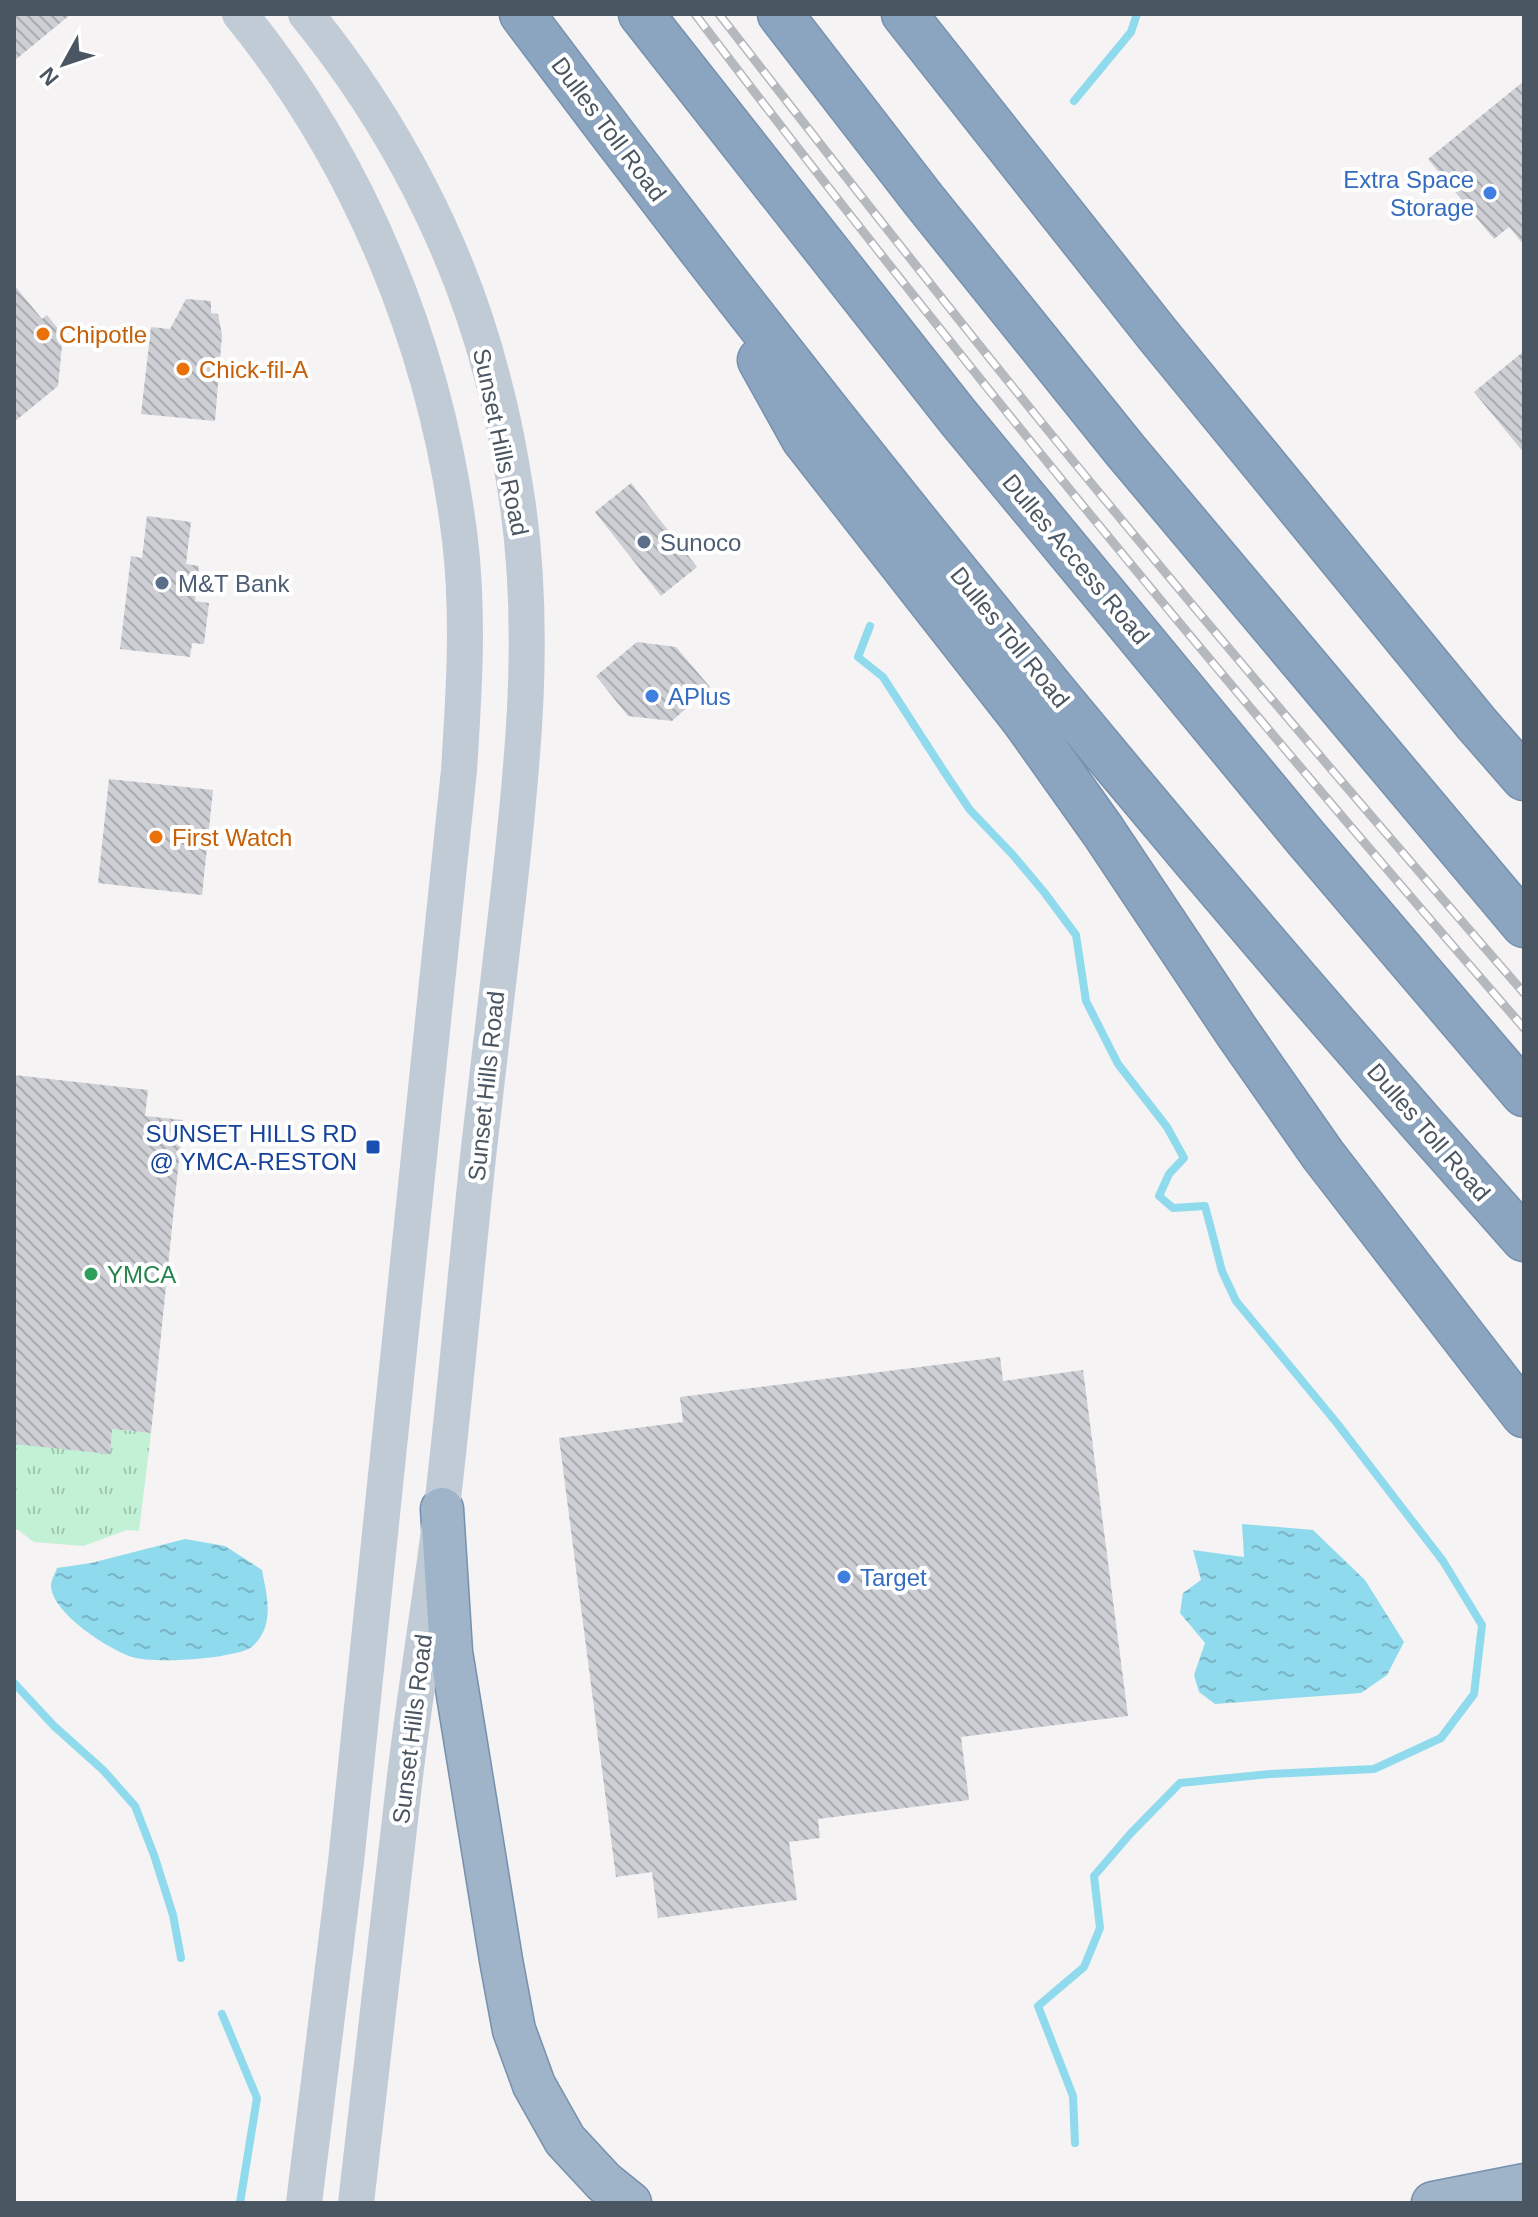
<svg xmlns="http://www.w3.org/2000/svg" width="1538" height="2217" viewBox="0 0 1538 2217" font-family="Arial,sans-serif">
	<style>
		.park { fill: url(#park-tufts) }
		.water { fill: url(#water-ripples) }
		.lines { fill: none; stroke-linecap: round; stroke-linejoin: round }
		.stream { stroke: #90daee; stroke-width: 8 }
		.building { fill: url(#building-back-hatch) }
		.trunk-casing { stroke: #7690ad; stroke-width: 45 }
		.motorway-casing { stroke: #7690ad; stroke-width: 47 }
		.secondary { stroke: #c1cbd6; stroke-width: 36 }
		.trunk { stroke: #9fb4c9; stroke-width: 42 }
		.motorway { stroke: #8ba5c1; stroke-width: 44 }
		.rail-casing { stroke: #b5b8bd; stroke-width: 9 }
		.rail { stroke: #fff; stroke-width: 6; stroke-dasharray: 18; stroke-linecap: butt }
		.shop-dot { fill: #3f7fe0; stroke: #fff; stroke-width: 3 }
		.food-dot { fill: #e8710a; stroke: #fff; stroke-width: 3 }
		.service-dot { fill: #5c6f8a; stroke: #fff; stroke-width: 3 }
		.transit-dot { fill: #1a4fb4; stroke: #fff; stroke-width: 3 }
		.leisure-dot { fill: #2e9e5b; stroke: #fff; stroke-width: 3 }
		.labels { text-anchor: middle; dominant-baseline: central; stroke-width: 8; stroke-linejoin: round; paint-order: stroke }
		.street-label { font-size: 24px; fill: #4a5661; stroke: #fff }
		.shop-label { font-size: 24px; fill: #366cbe; stroke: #fff; text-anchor: start }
		.food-label { font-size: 24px; fill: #c56008; stroke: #fff; text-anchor: start }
		.service-label { font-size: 24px; fill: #4e5e75; stroke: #fff; text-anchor: start }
		.transit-label { font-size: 24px; fill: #164399; stroke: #fff; text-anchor: end }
		.leisure-label { font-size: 24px; fill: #27864d; stroke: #fff; text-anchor: start }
	</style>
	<defs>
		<pattern id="park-tufts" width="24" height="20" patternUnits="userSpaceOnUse" patternTransform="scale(2)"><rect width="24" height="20" fill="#c3f1d5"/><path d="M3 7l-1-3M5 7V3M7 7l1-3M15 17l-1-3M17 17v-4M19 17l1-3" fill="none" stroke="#a0c6b0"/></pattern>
		<pattern id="water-ripples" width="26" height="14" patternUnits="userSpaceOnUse" patternTransform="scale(2)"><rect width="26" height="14" fill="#90daee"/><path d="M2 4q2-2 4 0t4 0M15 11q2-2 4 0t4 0" fill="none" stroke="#78b4c4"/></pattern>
		<pattern id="building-back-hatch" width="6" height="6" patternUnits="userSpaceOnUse" patternTransform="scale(2)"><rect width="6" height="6" fill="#cdcfd5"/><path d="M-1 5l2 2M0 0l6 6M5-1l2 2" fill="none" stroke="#a8abb0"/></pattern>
	</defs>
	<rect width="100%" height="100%" fill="#f5f3f3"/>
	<path class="park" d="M 112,1429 L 151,1433 L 139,1531 L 127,1530 L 83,1546 L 34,1542 L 14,1527 L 14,1444 Z"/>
	<path class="water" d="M 1242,1524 L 1313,1530 L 1365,1580 L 1404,1642 L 1387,1675 L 1361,1693 L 1215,1704 L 1199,1692 L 1194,1675 L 1205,1643 L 1180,1613 L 1183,1593 L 1201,1580 L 1193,1550 L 1244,1557 Z
		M 185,1539 L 225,1546 L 262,1570 C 266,1592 273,1616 261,1636 C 258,1641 253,1647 248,1649 C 227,1659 154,1664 132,1657 C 108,1649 52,1613 51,1586 C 51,1580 55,1574 57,1568 L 91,1563 Z"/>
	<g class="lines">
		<path class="stream" d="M 1074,101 L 1131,32 L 1137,14
			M 870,626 L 858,657 L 883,677 L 947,776 L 970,810 L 1012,854 L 1044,892 L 1076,935 L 1086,1001 L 1118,1064 L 1167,1127 L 1184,1158 L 1169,1174 L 1159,1196 L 1173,1208 L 1205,1206 L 1222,1271 L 1236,1301 L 1336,1422 L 1443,1561 L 1482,1625 L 1474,1694 L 1441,1738 L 1374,1769 L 1270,1774 L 1180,1783 L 1131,1833 L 1094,1876 L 1100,1928 L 1084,1967 L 1038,2006 L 1073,2096 L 1075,2143
			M 14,1683 L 54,1726 L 103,1770 L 135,1806 L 154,1855 L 173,1915 L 181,1958
			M 222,2014 L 257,2098 L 240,2203"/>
	</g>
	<path class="building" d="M 14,14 L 71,14 L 14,61 Z
		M 1524,81 L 1524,245 L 1509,227 L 1494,239 L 1428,159 Z
		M 14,285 L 42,319 L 47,315 L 63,335 L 58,386 L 14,422 Z
		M 186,299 L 211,301 L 211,313 L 218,314 L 222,335 L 215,421 L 141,414 L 151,327 L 170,329 Z
		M 1524,351 L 1524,453 L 1474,392 Z
		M 631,483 L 697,567 L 661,596 L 595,512 Z
		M 147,516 L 191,522 L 186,564 L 199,566 L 195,601 L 209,603 L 204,644 L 192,643 L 190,657 L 120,649 L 131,556 L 142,558 Z
		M 637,642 L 676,647 L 710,687 L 672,721 L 628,716 L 596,676 Z
		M 109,779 L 213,790 L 202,895 L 98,883 Z
		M 14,1075 L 148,1090 L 145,1116 L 183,1120 L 151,1433 L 112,1429 L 110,1454 L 14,1444 Z
		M 1000,1357 L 1003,1381 L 1083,1370 L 1128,1716 L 961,1737 L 969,1800 L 818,1819 L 820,1838 L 789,1842 L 797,1900 L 658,1918 L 652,1872 L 616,1877 L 559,1438 L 683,1422 L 680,1397 Z"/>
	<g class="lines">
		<defs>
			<path id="trunk" d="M 442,1509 L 451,1652 L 501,1960 L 514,2030 L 534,2085 L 565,2140 L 604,2182 L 630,2203
				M 1433,2203 L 1524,2185"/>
			<path id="motorway" d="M 522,14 C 838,437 1173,846 1524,1239
				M 641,14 L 958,417 L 1305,837 L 1524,1094
				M 780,14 L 923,199 L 1125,450 L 1524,925
				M 904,14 L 1158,335 L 1476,723 L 1524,778
				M 760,360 L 804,439 L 1024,720 L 1103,831 L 1237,1032 L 1323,1155 L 1524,1415"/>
		</defs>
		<use href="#trunk" class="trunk-casing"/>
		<use href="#motorway" class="motorway-casing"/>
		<path class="secondary" d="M 240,14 C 361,163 437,350 460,540 C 469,616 464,693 459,770 L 346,1862 L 304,2203
			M 306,14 C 393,121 461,250 494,384 C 505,424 512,466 518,506 C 536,634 523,762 509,889 C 499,975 489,1061 479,1148 C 466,1267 456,1388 442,1507 C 431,1597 416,1686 405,1776 C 388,1918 373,2061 356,2203"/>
		<use href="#trunk" class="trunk"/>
		<use href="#motorway" class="motorway"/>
		<defs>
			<path id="rail" d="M 695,14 C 959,362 1237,698 1524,1028
				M 719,14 C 830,157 941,299 1055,439 C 1208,626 1365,810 1524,993"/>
		</defs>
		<use href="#rail" class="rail-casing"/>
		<use href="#rail" class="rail"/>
	</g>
	<g class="shop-dot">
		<circle cx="1490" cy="193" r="8"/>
		<circle cx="652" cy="696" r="8"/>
		<circle cx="844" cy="1577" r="8"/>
	</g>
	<g class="food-dot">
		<circle cx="43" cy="334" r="8"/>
		<circle cx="183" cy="369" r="8"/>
		<circle cx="156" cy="837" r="8"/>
	</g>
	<g class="service-dot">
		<circle cx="644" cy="542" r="8"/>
		<circle cx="162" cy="583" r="8"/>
	</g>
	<rect class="transit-dot" x="365" y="1139" width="16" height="16" rx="4"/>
	<circle class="leisure-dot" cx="91" cy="1274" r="8"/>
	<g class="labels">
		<g class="street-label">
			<text transform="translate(609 129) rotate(53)">Dulles Toll Road</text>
			<text transform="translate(501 442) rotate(78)">Sunset Hills Road</text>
			<text transform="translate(1076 559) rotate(50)">Dulles Access Road</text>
			<text transform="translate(1010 637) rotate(51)">Dulles Toll Road</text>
			<text transform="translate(486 1086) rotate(-84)">Sunset Hills Road</text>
			<text transform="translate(1429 1132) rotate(49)">Dulles Toll Road</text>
			<text transform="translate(412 1729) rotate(-83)">Sunset Hills Road</text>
		</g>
		<g class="shop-label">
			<text x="1474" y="179" text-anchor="end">Extra Space<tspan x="1474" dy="28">Storage</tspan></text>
			<text x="668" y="696">APlus</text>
			<text x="860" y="1577">Target</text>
		</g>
		<g class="food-label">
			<text x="59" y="334">Chipotle</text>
			<text x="199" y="369">Chick-fil-A</text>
			<text x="172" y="837">First Watch</text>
		</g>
		<g class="service-label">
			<text x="660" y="542">Sunoco</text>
			<text x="178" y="583">M&amp;T Bank</text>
		</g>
		<g class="transit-label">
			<text x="357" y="1133">SUNSET HILLS RD<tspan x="357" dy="28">@ YMCA-RESTON</tspan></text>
		</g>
		<g class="leisure-label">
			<text x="107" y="1274">YMCA</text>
		</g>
	</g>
	<rect width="1538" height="2217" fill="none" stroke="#4a5661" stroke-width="32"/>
	<g transform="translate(64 64) rotate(230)" stroke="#ffffff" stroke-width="6" paint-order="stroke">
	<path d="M0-6L14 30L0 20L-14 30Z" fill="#4a5661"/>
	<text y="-12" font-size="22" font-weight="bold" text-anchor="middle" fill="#4a5661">N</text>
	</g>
</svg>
